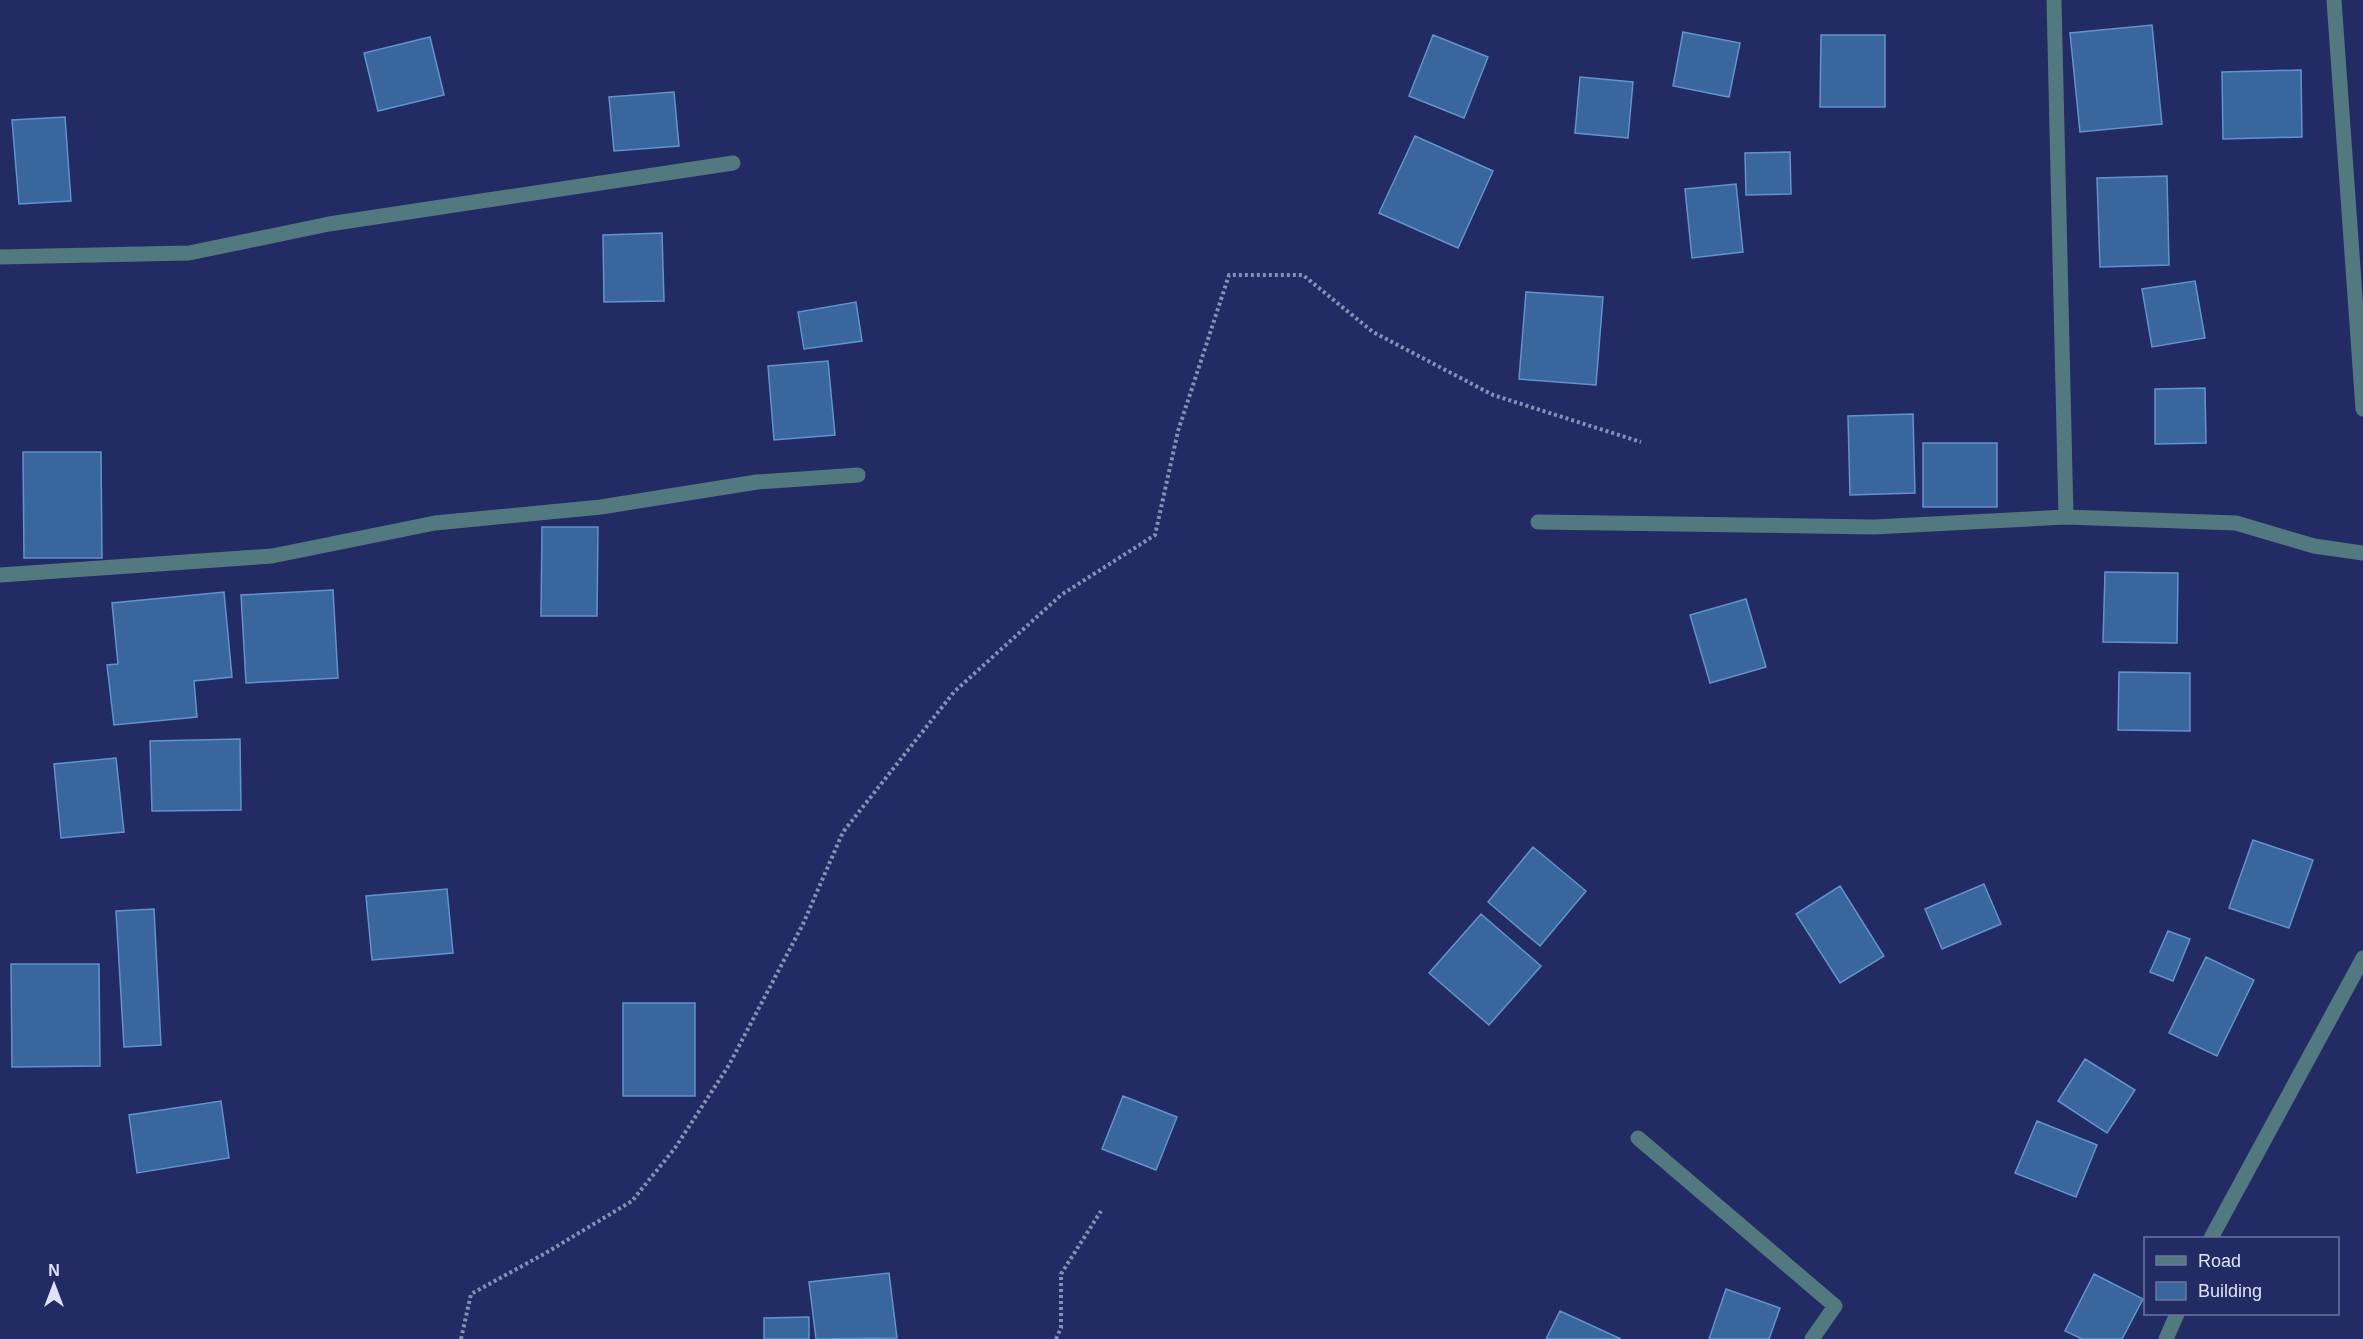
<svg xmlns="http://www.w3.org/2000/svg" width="2363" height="1339" viewBox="0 0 2363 1339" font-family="Arial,sans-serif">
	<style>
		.building { fill: #39679d; stroke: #6393cc; stroke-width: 1.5 }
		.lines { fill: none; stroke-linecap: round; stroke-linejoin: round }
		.path { stroke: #888fb5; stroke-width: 4; stroke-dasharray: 3 3; stroke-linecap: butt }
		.minor { stroke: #527880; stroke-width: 15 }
	</style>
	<rect width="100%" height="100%" fill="#232b64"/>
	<path class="building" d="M 2152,25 L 2162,124 L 2080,132 L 2070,33 Z
		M 1683,32 L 1740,43 L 1729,97 L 1673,86 Z
		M 1433,35 L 1488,57 L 1464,118 L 1409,96 Z
		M 1821,35 L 1885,35 L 1885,107 L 1820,107 Z
		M 430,37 L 444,95 L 378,111 L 364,53 Z
		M 2301,70 L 2302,137 L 2223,139 L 2222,72 Z
		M 1580,77 L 1633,82 L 1628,138 L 1575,133 Z
		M 674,92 L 679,146 L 614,151 L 609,97 Z
		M 65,117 L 71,201 L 19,204 L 12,120 Z
		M 1415,136 L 1493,171 L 1458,248 L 1379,213 Z
		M 1790,152 L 1791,194 L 1746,195 L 1745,153 Z
		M 2167,176 L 2169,265 L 2100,267 L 2097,178 Z
		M 1736,184 L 1743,252 L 1692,258 L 1685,189 Z
		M 662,233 L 664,301 L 604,302 L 603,235 Z
		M 2195,281 L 2205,338 L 2152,347 L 2142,289 Z
		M 1526,292 L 1603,297 L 1596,385 L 1519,379 Z
		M 856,302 L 862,341 L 804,349 L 798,312 Z
		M 828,361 L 835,435 L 774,440 L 768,366 Z
		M 2205,388 L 2206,443 L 2155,444 L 2155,389 Z
		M 1913,414 L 1915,493 L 1850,495 L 1848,416 Z
		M 1923,443 L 1997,443 L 1997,507 L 1923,507 Z
		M 23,452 L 101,452 L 102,558 L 24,558 Z
		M 542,527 L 598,527 L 597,616 L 541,616 Z
		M 2105,572 L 2178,573 L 2177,643 L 2103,642 Z
		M 333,590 L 338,678 L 246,683 L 241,595 Z
		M 224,592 L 232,677 L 194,681 L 197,717 L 114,725 L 107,665 L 118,664 L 112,603 Z
		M 1746,599 L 1766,667 L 1710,683 L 1690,615 Z
		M 2119,672 L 2190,673 L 2190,731 L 2118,730 Z
		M 240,739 L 241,810 L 152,811 L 150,741 Z
		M 116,758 L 124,832 L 61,838 L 54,764 Z
		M 2253,840 L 2313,860 L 2289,928 L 2229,908 Z
		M 1533,847 L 1586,891 L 1540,946 L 1488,902 Z
		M 1984,884 L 2001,924 L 1942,949 L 1925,909 Z
		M 1840,886 L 1884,956 L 1840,983 L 1796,914 Z
		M 447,889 L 453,953 L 372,960 L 366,896 Z
		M 154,909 L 161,1045 L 124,1047 L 116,911 Z
		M 1481,914 L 1541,966 L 1489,1025 L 1429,973 Z
		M 2168,931 L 2190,939 L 2173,981 L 2150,972 Z
		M 2206,957 L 2254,980 L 2217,1056 L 2169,1033 Z
		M 11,964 L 99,964 L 100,1066 L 12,1067 Z
		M 623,1003 L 695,1003 L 695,1096 L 623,1096 Z
		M 2085,1059 L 2135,1090 L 2107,1133 L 2058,1101 Z
		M 1123,1096 L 1177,1117 L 1156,1170 L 1102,1149 Z
		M 221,1101 L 229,1158 L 137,1173 L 129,1115 Z
		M 2037,1121 L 2097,1145 L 2076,1197 L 2015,1173 Z
		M 889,1273 L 897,1338 L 816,1339 L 809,1282 Z
		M 2094,1274 L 2143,1299 L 2122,1339 L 2082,1339 L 2065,1331 Z
		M 1726,1289 L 1780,1308 L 1769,1339 L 1709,1339 Z
		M 1560,1311 L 1621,1339 L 1546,1339 Z
		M 809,1317 L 809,1339 L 764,1339 L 764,1318 Z"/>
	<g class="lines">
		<path class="path" d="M 461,1339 L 471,1294 L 544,1254 L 632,1201 L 675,1148 L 729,1065 L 803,924 L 843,832 L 954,692 L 1061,595 L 1155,535 L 1178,431 L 1229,275 L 1303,275 L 1373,332 L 1493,395 L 1641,442
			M 1056,1339 L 1061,1328 L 1061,1274 L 1101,1211"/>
		<path class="minor" d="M 2054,0 L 2066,517
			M 2334,0 L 2363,409
			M 0,257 L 189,253 L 329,224 L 733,163
			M 1538,522 L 1874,527 L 2066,517 L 2236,523 L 2314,546 L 2363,553
			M 0,575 L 272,556 L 435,523 L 601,507 L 757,482 L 858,475
			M 1638,1138 L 1835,1306 L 1812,1339
			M 2211,1238 L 2363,958
			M 2166,1339 L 2177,1314"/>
	</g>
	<rect x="2144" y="1237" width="195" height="78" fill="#232b64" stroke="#6d75a0" stroke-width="1.5"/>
	<rect x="2156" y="1256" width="30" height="9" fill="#527880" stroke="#6d75a0" stroke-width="1.5"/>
	<text x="2198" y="1267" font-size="18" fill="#dde3f9">Road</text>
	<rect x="2156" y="1282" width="30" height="18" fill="#39679d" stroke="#6d75a0" stroke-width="1.5"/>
	<text x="2198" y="1297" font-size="18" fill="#dde3f9">Building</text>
	<g transform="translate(54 1285)" stroke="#232b64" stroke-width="4.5" paint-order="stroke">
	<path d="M0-4.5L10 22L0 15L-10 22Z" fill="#dde3f9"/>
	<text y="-9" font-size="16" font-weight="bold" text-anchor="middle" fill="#dde3f9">N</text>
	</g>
</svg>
